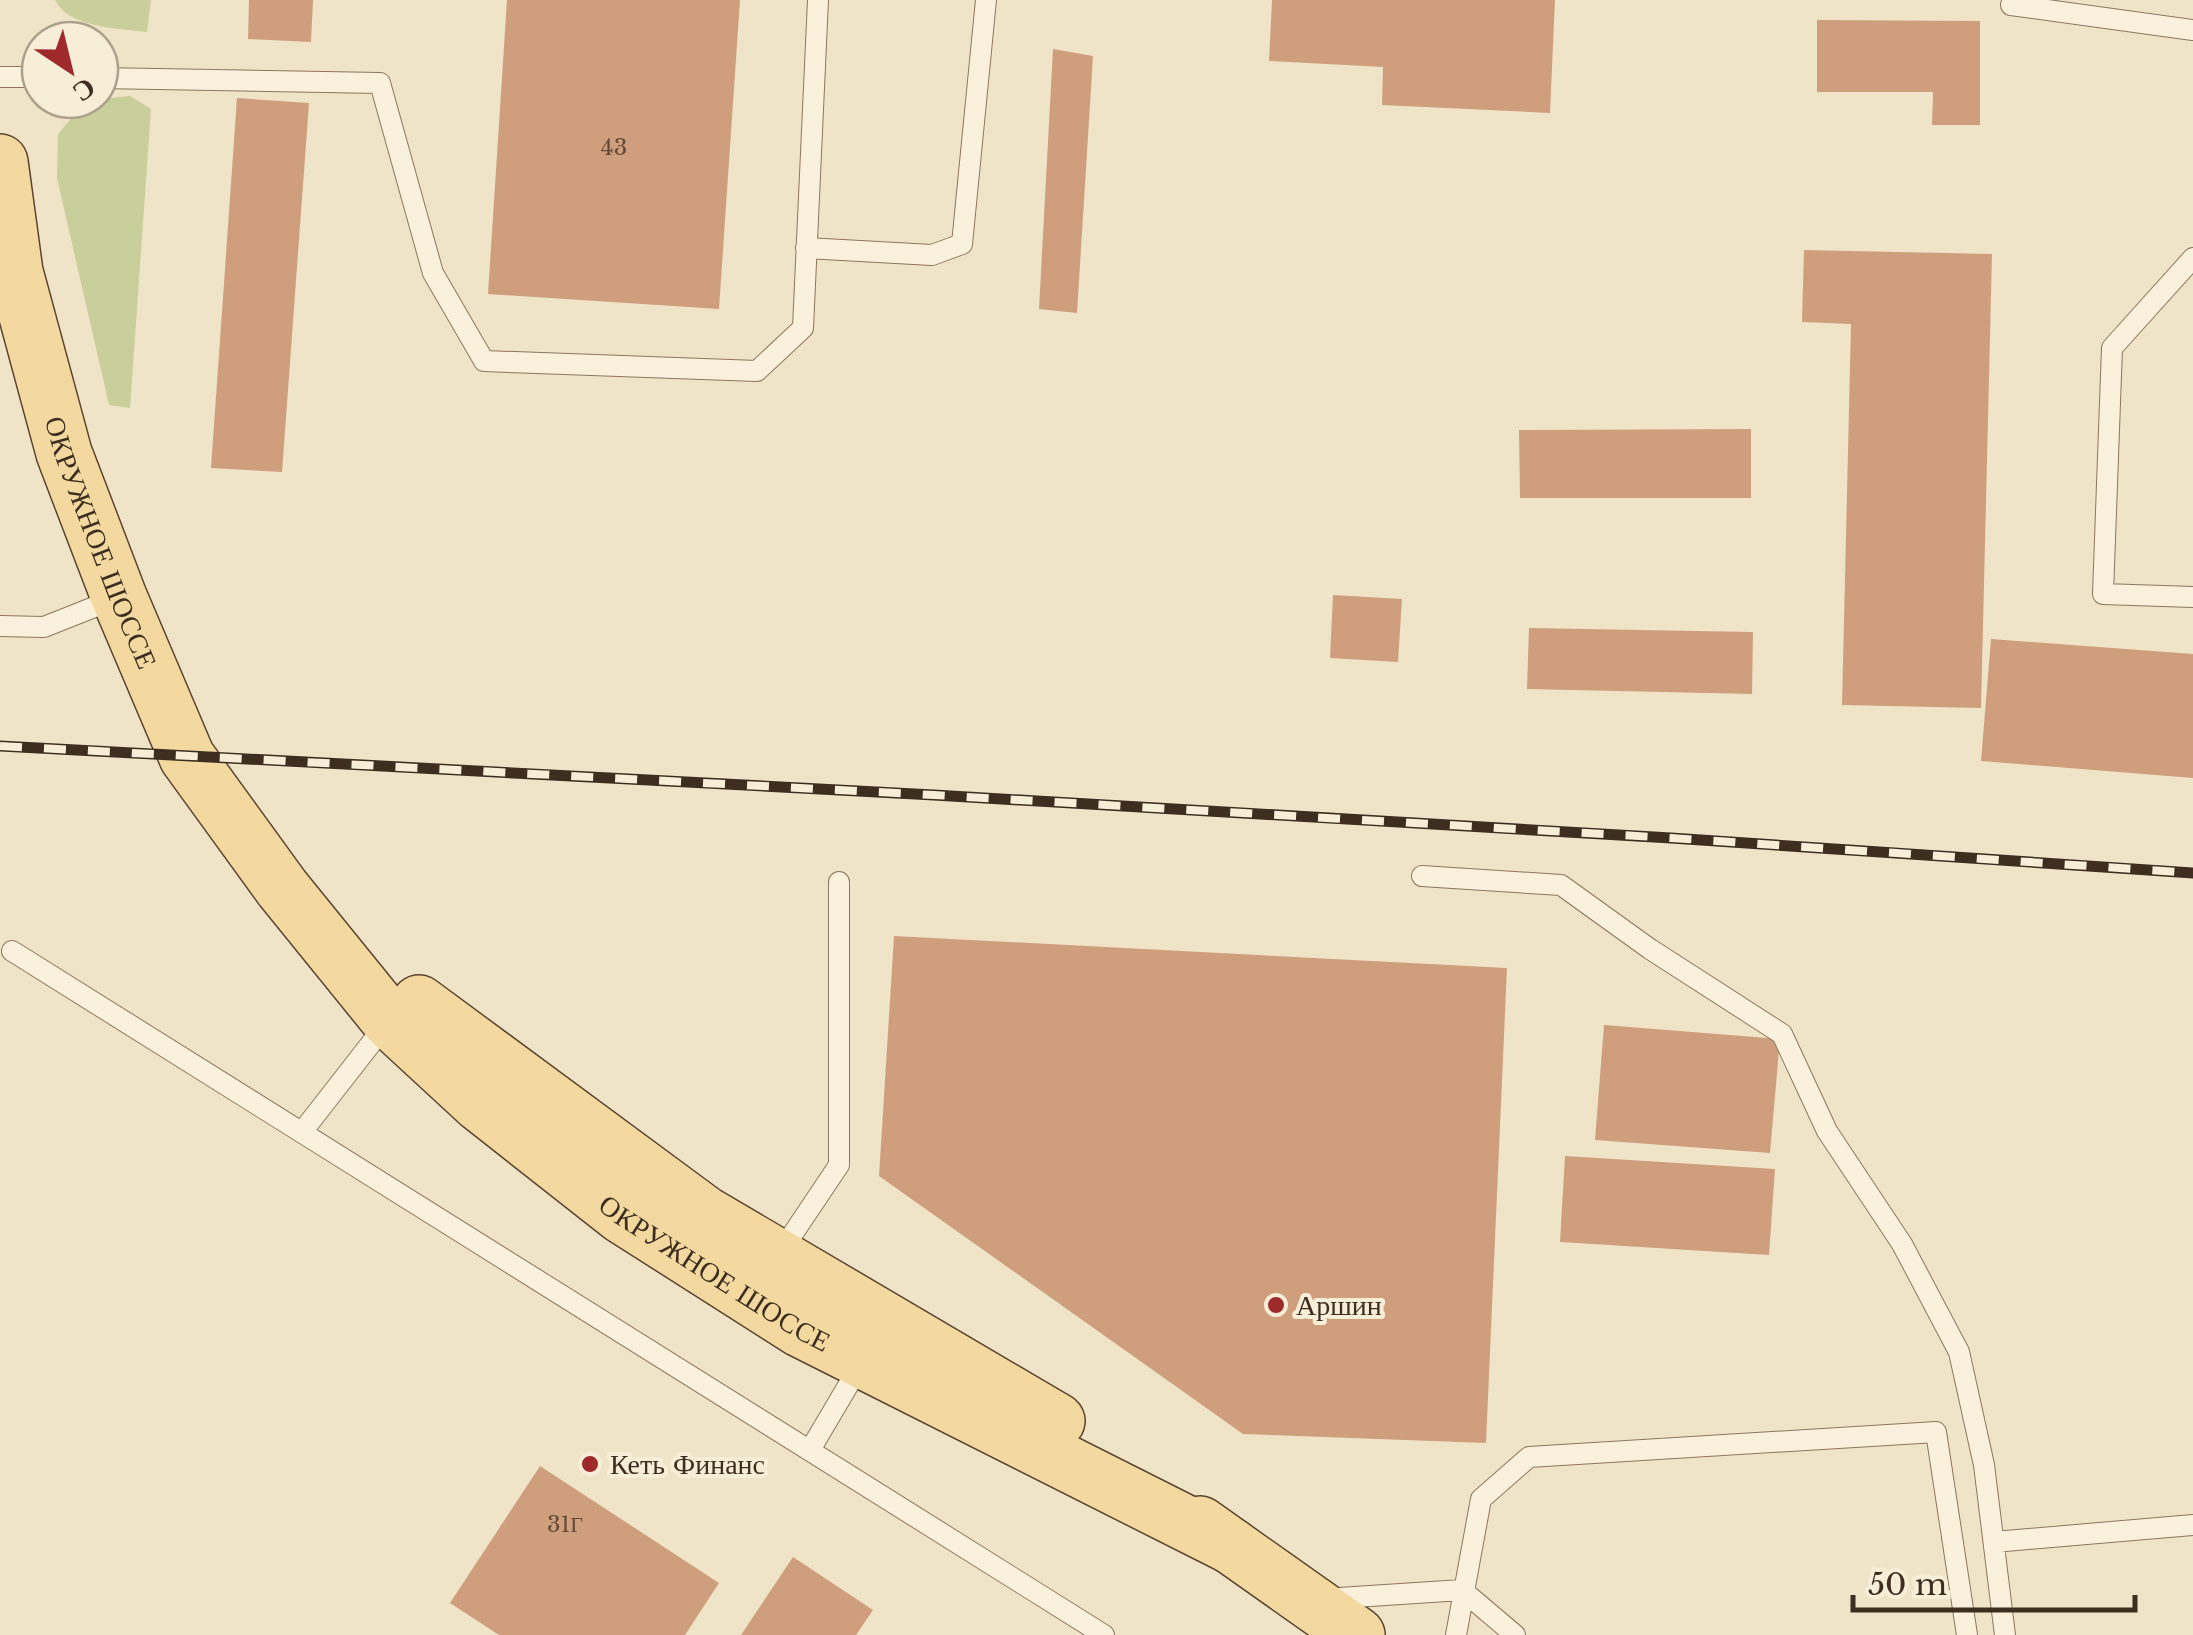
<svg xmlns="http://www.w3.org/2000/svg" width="2193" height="1635" viewBox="0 0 2193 1635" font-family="'Libre Baskerville',serif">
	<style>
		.green { fill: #c9cf9b }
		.building { fill: #cf9f7d }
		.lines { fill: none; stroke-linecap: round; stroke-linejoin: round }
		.lane-casing { stroke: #8d765c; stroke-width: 22 }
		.primary-casing { stroke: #5b4430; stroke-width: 58 }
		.lane { stroke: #faf1dc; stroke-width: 20 }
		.primary { stroke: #f3d9a0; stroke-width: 55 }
		.rail-casing { stroke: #3d2e20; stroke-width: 11 }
		.rail { stroke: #f7eed8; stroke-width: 8; stroke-dasharray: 22; stroke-linecap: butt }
		.poi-dot { fill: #9e2a2b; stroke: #f7eed8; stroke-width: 4 }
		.labels { text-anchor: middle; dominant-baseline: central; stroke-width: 8; stroke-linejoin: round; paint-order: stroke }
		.number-label { font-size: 22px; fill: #624a37 }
		.street-label { font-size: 28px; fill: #3d2e20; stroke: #f7eed8 }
		.poi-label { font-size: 28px; fill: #3d2e20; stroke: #f7eed8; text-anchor: start }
	</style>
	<rect width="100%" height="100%" fill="#f0e4c8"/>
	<path class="green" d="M 55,0 L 151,0 L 147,32 C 120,29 67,27 55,0 Z
		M 130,96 L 151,109 L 130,408 L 109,405 L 57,178 L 58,134 L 87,100 Z"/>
	<path class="building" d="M 249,0 L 313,0 L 311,42 L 248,39 Z
		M 507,0 L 740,0 L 719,309 L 488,294 Z
		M 1272,0 L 1555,0 L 1550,113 L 1382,105 L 1383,67 L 1269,61 Z
		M 1817,20 L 1980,21 L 1980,125 L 1932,125 L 1933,92 L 1817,92 Z
		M 1053,49 L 1093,56 L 1077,313 L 1039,309 Z
		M 237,98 L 309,103 L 282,472 L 211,468 Z
		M 1804,250 L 1992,254 L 1981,708 L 1842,705 L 1851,324 L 1802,322 Z
		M 1751,429 L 1751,498 L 1520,498 L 1519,430 Z
		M 1333,595 L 1402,599 L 1398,662 L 1330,658 Z
		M 1529,628 L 1753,632 L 1752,694 L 1527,689 Z
		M 1991,639 L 2193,654 L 2193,778 L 1981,761 Z
		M 894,936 L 1507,968 L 1486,1443 L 1243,1434 L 879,1176 Z
		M 1604,1025 L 1780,1039 L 1770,1153 L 1595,1140 Z
		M 1565,1156 L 1775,1169 L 1769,1255 L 1560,1242 Z
		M 540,1466 L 719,1583 L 685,1635 L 499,1635 L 450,1603 Z
		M 793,1557 L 873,1610 L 856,1635 L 741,1635 Z"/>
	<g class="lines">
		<defs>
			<path id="lane" d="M 2011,5 L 2193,30
				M 0,77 L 40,77
				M 100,78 L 380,83 L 433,273 L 484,361 L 757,371 L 803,328 L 818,0
				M 806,248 L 932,255 L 962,244 L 986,0
				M 2193,258 L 2112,348 L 2103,594 L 2193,597
				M 0,626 L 44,627 L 117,598
				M 1422,876 L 1561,885 L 1650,949 L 1782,1034 L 1827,1131 L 1902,1244 L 1959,1352 L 1984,1465 L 2005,1635
				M 12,951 L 1104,1635
				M 302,1132 L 387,1023
				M 778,1256 L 839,1165 L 839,882
				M 810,1450 L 862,1362
				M 1994,1542 L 2193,1525
				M 1324,1599 L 1462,1590 L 1515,1635
				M 1456,1635 L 1481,1499 L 1529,1457 L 1936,1432 L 1967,1635"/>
			<g id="primary">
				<path id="s1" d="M 0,162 L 15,272 L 64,453 L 119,597 L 187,757 L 282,888 L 389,1020 L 480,1104 L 621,1215 L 800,1329 L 1231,1546"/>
				<path d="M 419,1003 L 705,1214 L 1057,1421"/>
				<path d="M 1200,1524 L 1357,1635"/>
			</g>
		</defs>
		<use href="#lane" class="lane-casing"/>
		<use href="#primary" class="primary-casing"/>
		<use href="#lane" class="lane"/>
		<use href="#primary" class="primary"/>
		<defs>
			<path id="rail" d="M 0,746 L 934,795 L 1671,838 L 2193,873"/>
		</defs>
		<use href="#rail" class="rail-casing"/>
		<use href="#rail" class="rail"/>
	</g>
	<g class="poi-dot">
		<circle cx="1276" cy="1305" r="10"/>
		<circle cx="590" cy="1464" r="10"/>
	</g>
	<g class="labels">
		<g class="number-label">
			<text x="614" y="147">43</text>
			<text x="565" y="1524">31Г</text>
		</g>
		<g class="street-label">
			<text stroke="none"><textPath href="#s1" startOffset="395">ОКРУЖНОЕ ШОССЕ</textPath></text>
			<text stroke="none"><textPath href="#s1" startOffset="1372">ОКРУЖНОЕ ШОССЕ</textPath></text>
		</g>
		<g class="poi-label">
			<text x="1296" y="1305">Аршин</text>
			<text x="610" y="1464">Кеть Финанс</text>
		</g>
	</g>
	<g transform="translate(70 70) rotate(145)"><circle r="48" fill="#f7eed8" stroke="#ada18e" stroke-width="2.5"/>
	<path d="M0-8L18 38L0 25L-18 38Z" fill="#9e2a2b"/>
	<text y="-15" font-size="28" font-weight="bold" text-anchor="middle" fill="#3d2e20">С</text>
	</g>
	<path d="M1853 1595v15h282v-15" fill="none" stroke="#3d2e20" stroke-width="5"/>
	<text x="1868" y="1595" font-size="30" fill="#3d2e20" stroke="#f7eed8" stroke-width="8" paint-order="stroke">50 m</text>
</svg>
